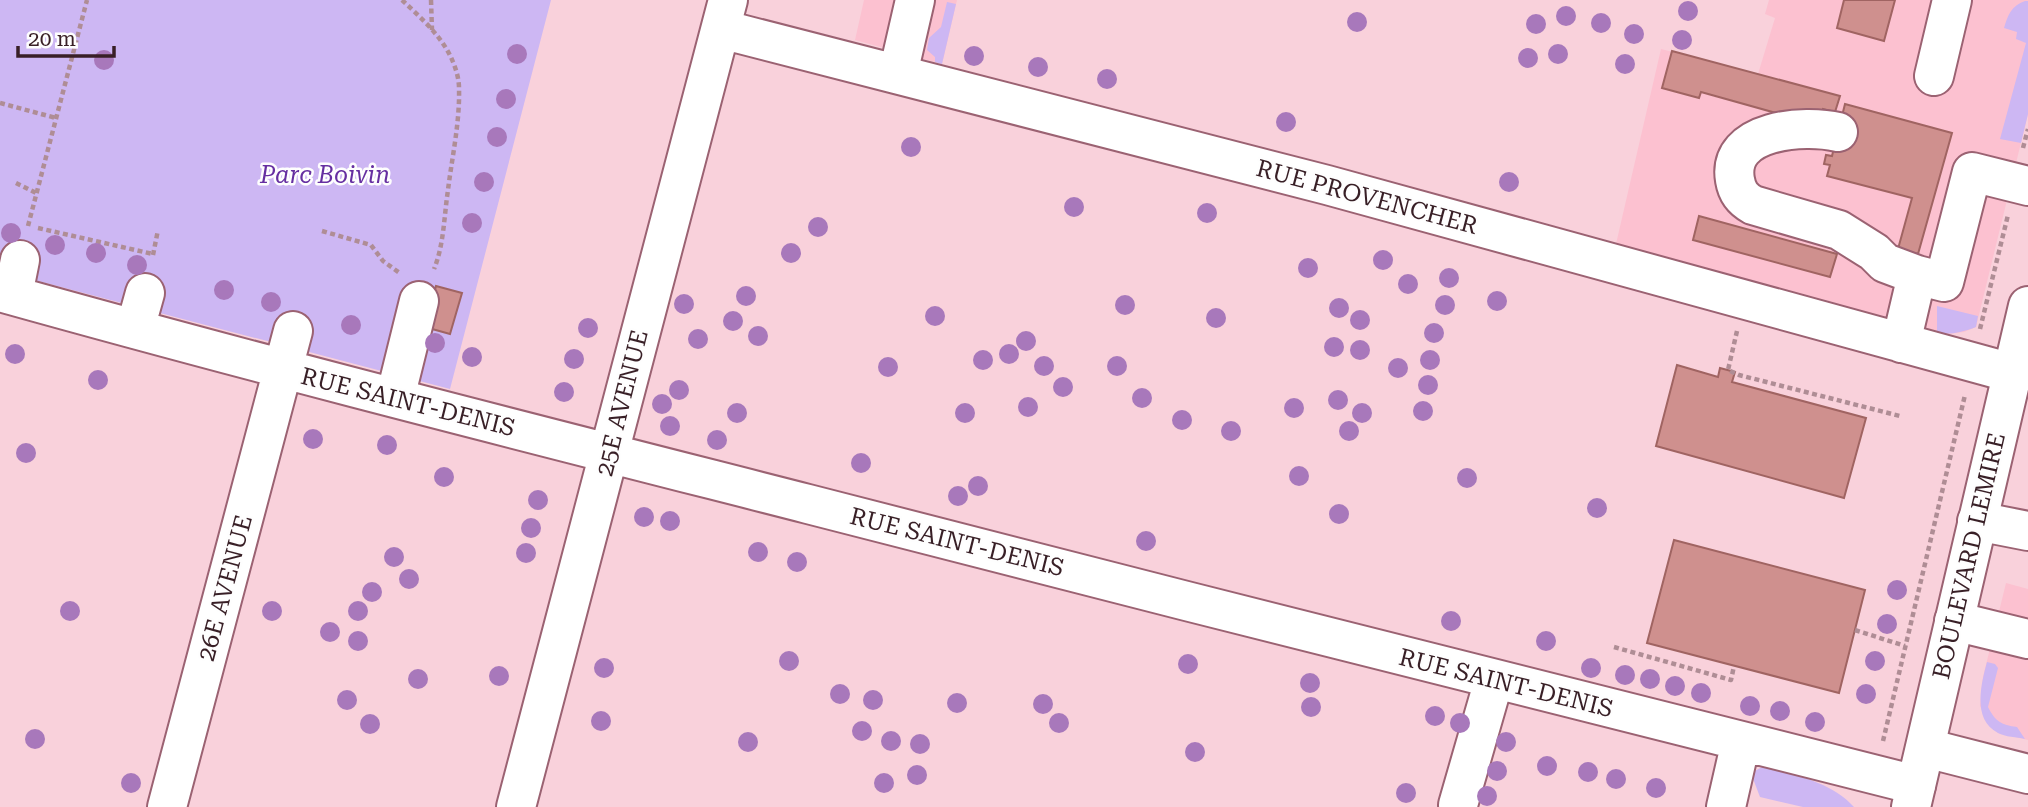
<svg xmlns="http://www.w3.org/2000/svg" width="2028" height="807" viewBox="0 0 2028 807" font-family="'Roboto Serif',serif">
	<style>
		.built { fill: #fcc1d0 }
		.green { fill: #cdb7f3 }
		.building { fill: #cf908e; stroke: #a06462; stroke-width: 2 }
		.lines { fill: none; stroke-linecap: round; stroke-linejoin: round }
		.minor-casing { stroke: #9b6272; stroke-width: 42 }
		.major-casing { stroke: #9b6272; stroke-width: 42 }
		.path { stroke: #af8d95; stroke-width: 4.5; stroke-dasharray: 5 3.5; stroke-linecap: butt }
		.minor { stroke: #fff; stroke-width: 38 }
		.major { stroke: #fff; stroke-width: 38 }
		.tree { fill: #a878bb }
		.labels { text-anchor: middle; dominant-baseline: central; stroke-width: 5; stroke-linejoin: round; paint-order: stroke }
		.park-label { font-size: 24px; font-style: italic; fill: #662fa1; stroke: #fefefe }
		.street-label { font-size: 24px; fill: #381f26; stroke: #fefefe }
	</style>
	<rect width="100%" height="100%" fill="#f9d1db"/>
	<path class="built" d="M 864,0 L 957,0 L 942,64 L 855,40 Z
		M 1769,0 L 2028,0 L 2028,114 L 1976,327 L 1964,332 L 1948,334 L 1932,333 L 1616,244 L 1661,49 L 1758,74 L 1775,18 L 1765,14 Z
		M 2006,583 L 2028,589 L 2028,740 L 1998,733 L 1989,725 L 1980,706 L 1983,677 Z"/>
	<path class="green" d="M 0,0 L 551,0 L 450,389 L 0,271 Z
		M 2025,1 L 2028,1 L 2028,114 L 2021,143 L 2000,139 L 2026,43 L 2016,39 L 2017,32 L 2004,28 C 2008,15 2011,6 2025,1 Z
		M 947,2 L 956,4 L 942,64 L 935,62 L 935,57 L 927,50 L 929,38 L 941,27 Z
		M 1937,306 L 1978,316 L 1976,327 C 1963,332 1951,335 1937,333 Z
		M 1987,662 L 1995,664 L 1998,668 L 1988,707 C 1995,721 2001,725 2017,727 L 2025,739 C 2017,737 2005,737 1998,733 C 1972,720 1981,684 1987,662 Z
		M 1762,767 C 1794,775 1830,781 1854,807 L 1803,807 L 1760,797 L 1752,776 L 1753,772 Z"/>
	<path class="building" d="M 1844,0 L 1895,0 L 1884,41 L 1837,28 Z
		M 1672,51 L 1840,96 L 1835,112 L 1823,109 L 1819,125 L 1701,92 L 1699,98 L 1662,88 Z
		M 1845,104 L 1952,133 L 1918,254 L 1898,249 L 1912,198 L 1827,176 L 1830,165 L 1824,164 L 1826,155 L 1832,156 Z
		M 1699,216 L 1837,254 L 1830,277 L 1693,240 Z
		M 436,286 L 462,293 L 450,334 L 425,327 Z
		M 1677,365 L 1718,377 L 1720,368 L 1735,372 L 1732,382 L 1866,418 L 1844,498 L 1656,446 Z
		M 1674,540 L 1865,590 L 1839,693 L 1647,643 Z"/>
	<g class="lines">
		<defs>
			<path id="minor" d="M 721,29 L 1327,185 L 2012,373
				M 898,74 L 915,0
				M 1934,76 L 1952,0
				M 1838,132 C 1805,124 1726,129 1735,180 C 1737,192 1742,199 1753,205 L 1839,230 L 1874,252 L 1885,263 L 1917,275 L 1901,343
				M 1917,275 L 1944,282 L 1972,172 L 2028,186
				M 0,292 C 268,367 538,435 808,504 C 1177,599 1546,693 1916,785
				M 13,295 L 20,260
				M 135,329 L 145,293
				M 395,398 L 419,301
				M 1977,521 L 2028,531
				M 1954,621 L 2028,639
				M 1926,748 L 2028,774
				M 1458,805 L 1494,680
				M 167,807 L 293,331
				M 516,807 L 728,0
				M 1726,807 L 1741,741"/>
			<path id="major" d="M 1911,807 L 2028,306"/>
		</defs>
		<use href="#minor" class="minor-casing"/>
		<use href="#major" class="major-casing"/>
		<path class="path" d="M 402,0 C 421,18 443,37 453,62 C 456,69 459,79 459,88 C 460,122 452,157 448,190 C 444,216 444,245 434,269
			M 431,0 L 432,30
			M 0,103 L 56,118
			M 2023,148 L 2028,129
			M 16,183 L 36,193
			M 28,226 L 87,0
			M 38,228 L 153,254
			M 322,231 L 371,245 L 383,261 L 401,274
			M 153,255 L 158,230
			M 1980,329 L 2008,215
			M 1737,331 L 1728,370 L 1739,375 L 1900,416
			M 1855,630 L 1905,646
			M 1614,647 L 1731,680 L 1734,666
			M 1883,741 L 1965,395"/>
		<use href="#minor" class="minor"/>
		<use href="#major" class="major"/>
	</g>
	<g class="tree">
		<circle cx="1688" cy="11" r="10"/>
		<circle cx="1566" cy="16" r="10"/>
		<circle cx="1357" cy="22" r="10"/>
		<circle cx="1601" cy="23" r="10"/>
		<circle cx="1536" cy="24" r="10"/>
		<circle cx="1634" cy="34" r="10"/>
		<circle cx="1682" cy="40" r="10"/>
		<circle cx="517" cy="54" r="10"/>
		<circle cx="1558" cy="54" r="10"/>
		<circle cx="974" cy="56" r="10"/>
		<circle cx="1528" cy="58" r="10"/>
		<circle cx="104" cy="60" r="10"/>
		<circle cx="1625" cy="64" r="10"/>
		<circle cx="1038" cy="67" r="10"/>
		<circle cx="1107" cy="79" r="10"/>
		<circle cx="506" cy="99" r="10"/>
		<circle cx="1286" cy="122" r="10"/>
		<circle cx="497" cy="137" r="10"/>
		<circle cx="911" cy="147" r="10"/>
		<circle cx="484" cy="182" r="10"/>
		<circle cx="1509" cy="182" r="10"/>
		<circle cx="1074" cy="207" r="10"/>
		<circle cx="1207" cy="213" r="10"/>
		<circle cx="472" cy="223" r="10"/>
		<circle cx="818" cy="227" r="10"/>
		<circle cx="11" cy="233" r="10"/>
		<circle cx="55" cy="245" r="10"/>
		<circle cx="96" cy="253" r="10"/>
		<circle cx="791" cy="253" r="10"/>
		<circle cx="1383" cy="260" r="10"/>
		<circle cx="137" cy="265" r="10"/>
		<circle cx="1308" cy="268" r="10"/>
		<circle cx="1449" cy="278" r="10"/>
		<circle cx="1408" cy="284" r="10"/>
		<circle cx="224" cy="290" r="10"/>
		<circle cx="746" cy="296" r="10"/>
		<circle cx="1497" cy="301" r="10"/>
		<circle cx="271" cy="302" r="10"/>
		<circle cx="684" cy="304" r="10"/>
		<circle cx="1125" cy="305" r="10"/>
		<circle cx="1445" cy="305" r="10"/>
		<circle cx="1339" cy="308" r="10"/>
		<circle cx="935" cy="316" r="10"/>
		<circle cx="1216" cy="318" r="10"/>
		<circle cx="1360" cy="320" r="10"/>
		<circle cx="733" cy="321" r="10"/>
		<circle cx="351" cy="325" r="10"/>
		<circle cx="588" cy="328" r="10"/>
		<circle cx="1434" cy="333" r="10"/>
		<circle cx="758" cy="336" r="10"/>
		<circle cx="698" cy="339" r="10"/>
		<circle cx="1026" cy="341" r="10"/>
		<circle cx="435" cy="343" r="10"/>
		<circle cx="1334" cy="347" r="10"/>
		<circle cx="1360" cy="350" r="10"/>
		<circle cx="15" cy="354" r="10"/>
		<circle cx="1009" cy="354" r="10"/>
		<circle cx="472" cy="357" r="10"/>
		<circle cx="574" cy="359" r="10"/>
		<circle cx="983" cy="360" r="10"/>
		<circle cx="1430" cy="360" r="10"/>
		<circle cx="1044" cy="366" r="10"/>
		<circle cx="1117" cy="366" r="10"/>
		<circle cx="888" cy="367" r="10"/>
		<circle cx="1398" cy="368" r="10"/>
		<circle cx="98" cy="380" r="10"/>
		<circle cx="1428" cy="385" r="10"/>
		<circle cx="1063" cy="387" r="10"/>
		<circle cx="679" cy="390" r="10"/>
		<circle cx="564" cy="392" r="10"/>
		<circle cx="1142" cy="398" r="10"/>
		<circle cx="1338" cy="400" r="10"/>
		<circle cx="662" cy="404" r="10"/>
		<circle cx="1028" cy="407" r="10"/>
		<circle cx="1294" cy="408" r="10"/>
		<circle cx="1423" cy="411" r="10"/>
		<circle cx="737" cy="413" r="10"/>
		<circle cx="965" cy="413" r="10"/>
		<circle cx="1362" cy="413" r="10"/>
		<circle cx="1182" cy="420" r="10"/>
		<circle cx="670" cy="426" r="10"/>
		<circle cx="1231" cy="431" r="10"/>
		<circle cx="1349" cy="431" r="10"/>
		<circle cx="313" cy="439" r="10"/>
		<circle cx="717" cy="440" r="10"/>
		<circle cx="387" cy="445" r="10"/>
		<circle cx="26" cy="453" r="10"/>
		<circle cx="861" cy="463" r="10"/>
		<circle cx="1299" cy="476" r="10"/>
		<circle cx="444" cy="477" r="10"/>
		<circle cx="1467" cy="478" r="10"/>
		<circle cx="978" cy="486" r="10"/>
		<circle cx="958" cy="496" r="10"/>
		<circle cx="538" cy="500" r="10"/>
		<circle cx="1597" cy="508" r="10"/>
		<circle cx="1339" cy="514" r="10"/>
		<circle cx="644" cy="517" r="10"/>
		<circle cx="670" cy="521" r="10"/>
		<circle cx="531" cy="528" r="10"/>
		<circle cx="1146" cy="541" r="10"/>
		<circle cx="758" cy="552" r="10"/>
		<circle cx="526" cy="553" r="10"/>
		<circle cx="394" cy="557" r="10"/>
		<circle cx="797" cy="562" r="10"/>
		<circle cx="409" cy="579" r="10"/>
		<circle cx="1897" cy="590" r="10"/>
		<circle cx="372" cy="592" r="10"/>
		<circle cx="70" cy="611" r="10"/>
		<circle cx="272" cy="611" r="10"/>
		<circle cx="358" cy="611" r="10"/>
		<circle cx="1451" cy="621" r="10"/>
		<circle cx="1887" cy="624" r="10"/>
		<circle cx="330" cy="632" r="10"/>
		<circle cx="358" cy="641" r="10"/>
		<circle cx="1546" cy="641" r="10"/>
		<circle cx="789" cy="661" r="10"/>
		<circle cx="1875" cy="661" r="10"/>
		<circle cx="1188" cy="664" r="10"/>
		<circle cx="604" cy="668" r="10"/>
		<circle cx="1591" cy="668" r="10"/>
		<circle cx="1625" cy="675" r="10"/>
		<circle cx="499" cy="676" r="10"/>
		<circle cx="418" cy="679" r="10"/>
		<circle cx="1650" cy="679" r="10"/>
		<circle cx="1310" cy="683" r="10"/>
		<circle cx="1675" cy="686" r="10"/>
		<circle cx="1701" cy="693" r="10"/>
		<circle cx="840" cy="694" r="10"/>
		<circle cx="1866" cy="694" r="10"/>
		<circle cx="347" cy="700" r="10"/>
		<circle cx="873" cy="700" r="10"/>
		<circle cx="957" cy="703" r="10"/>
		<circle cx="1043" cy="704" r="10"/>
		<circle cx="1750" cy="706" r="10"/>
		<circle cx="1311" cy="707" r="10"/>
		<circle cx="1780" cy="711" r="10"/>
		<circle cx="1435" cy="716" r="10"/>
		<circle cx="601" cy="721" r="10"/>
		<circle cx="1815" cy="722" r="10"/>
		<circle cx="1059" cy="723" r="10"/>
		<circle cx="1460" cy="723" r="10"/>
		<circle cx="370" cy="724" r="10"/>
		<circle cx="862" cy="731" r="10"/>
		<circle cx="35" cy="739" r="10"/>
		<circle cx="891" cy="741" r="10"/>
		<circle cx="748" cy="742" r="10"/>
		<circle cx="1506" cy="742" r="10"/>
		<circle cx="920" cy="744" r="10"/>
		<circle cx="1195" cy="752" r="10"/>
		<circle cx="1547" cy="766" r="10"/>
		<circle cx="1497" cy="771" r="10"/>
		<circle cx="1588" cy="772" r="10"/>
		<circle cx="917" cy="775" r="10"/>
		<circle cx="1616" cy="779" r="10"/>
		<circle cx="131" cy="783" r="10"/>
		<circle cx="884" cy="783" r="10"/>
		<circle cx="1656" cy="788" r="10"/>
		<circle cx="1406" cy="793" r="10"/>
		<circle cx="1487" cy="796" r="10"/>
	</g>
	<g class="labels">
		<g class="park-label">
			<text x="325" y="175">Parc Boivin</text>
		</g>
		<g class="street-label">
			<text transform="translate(1367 197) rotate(15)">RUE PROVENCHER</text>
			<text transform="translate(408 402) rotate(14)">RUE SAINT-DENIS</text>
			<text transform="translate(622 403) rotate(-76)">25E AVENUE</text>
			<text transform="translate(957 542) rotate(14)">RUE SAINT-DENIS</text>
			<text transform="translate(1969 556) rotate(-77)">BOULEVARD LEMIRE</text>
			<text transform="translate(225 588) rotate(-75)">26E AVENUE</text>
			<text transform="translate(1506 683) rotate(14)">RUE SAINT-DENIS</text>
		</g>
	</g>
	<path d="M18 46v10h96v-10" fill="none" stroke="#381f26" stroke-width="3.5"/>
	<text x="28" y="46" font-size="21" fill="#381f26" stroke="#fefefe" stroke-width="5" paint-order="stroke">20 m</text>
</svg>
